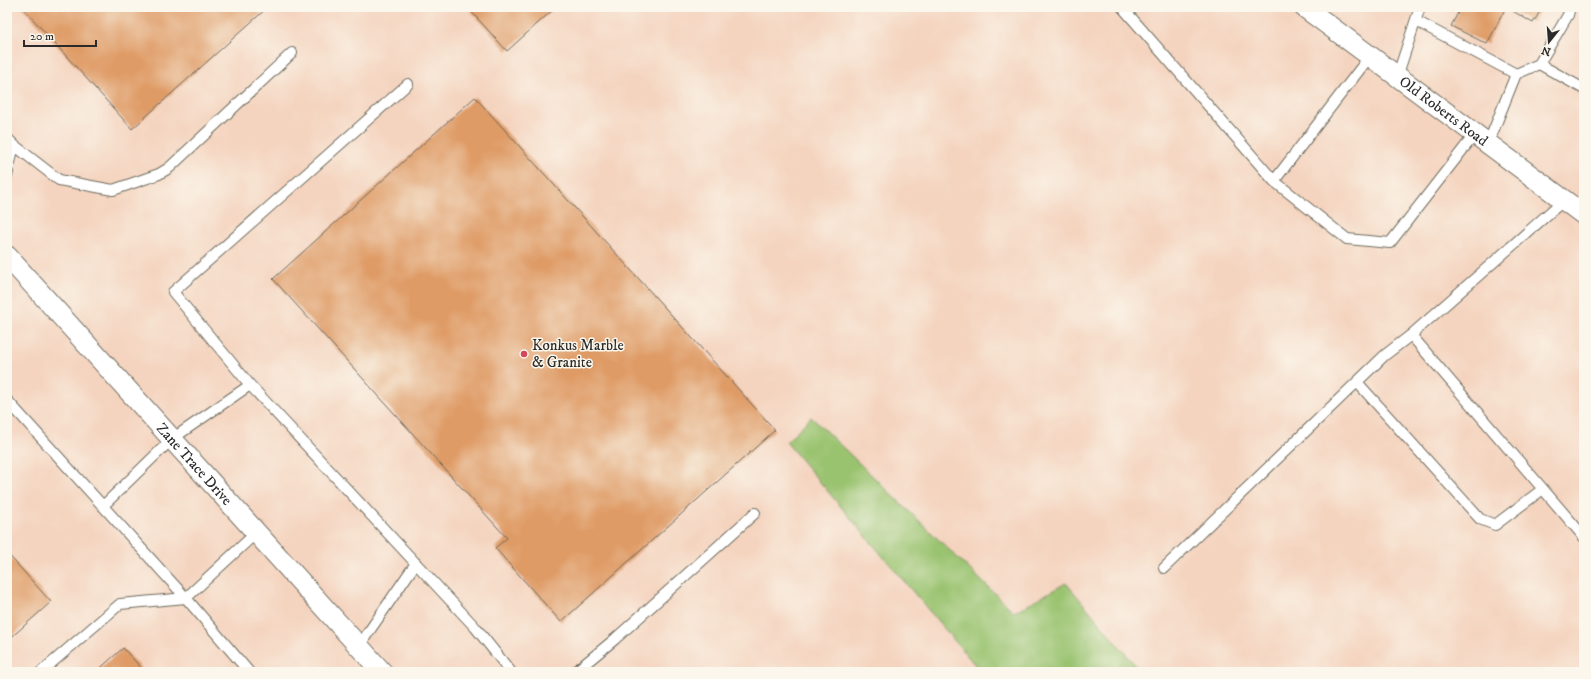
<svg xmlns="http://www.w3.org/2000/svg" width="1591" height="679" viewBox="0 0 1591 679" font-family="'IM FELL DW Pica',serif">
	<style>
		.built { fill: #f4d4bf }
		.green { fill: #9ac36f; stroke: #62774d }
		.building { fill: #df9b66 }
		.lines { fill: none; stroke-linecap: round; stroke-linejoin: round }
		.service-casing { stroke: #6e6a5d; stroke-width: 12 }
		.minor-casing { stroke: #6e6a5d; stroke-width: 22 }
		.service { stroke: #fff; stroke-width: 10 }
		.minor { stroke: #fff; stroke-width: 20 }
		.poi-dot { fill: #d1495b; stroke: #fbf7ec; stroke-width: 1.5 }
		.labels { text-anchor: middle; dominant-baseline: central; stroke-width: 3; stroke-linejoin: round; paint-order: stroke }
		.street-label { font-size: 15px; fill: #2b2b2b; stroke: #fbf7ec }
		.poi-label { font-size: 15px; fill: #2b2b2b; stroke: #fbf7ec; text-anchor: start }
	</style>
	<rect width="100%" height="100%" fill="#fbf7ec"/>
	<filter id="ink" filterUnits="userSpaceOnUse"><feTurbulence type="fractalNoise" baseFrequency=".025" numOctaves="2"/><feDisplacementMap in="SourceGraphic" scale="8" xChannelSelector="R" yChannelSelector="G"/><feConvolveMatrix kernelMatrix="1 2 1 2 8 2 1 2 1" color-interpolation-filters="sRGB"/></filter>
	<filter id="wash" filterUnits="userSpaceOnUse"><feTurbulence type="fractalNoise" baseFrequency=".012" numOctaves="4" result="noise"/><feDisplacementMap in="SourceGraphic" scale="16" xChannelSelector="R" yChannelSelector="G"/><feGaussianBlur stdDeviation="0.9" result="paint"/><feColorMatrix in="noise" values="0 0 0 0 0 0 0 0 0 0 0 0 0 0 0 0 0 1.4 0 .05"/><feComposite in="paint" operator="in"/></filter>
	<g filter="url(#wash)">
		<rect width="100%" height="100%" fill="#eadeba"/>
		<path class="built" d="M 7,7 L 1584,7 L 1584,672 L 1141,672 L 1137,665 L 1015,613 L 811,417 L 786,442 L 981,672 L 7,672 Z"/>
		<path class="green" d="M 811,417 L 1014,612 L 1066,583 L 1141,672 L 981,672 L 786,442 Z"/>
		<g id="blocks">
			<path class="building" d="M 22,7 L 268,7 L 132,129 Z
				M 467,7 L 556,7 L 507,51 Z
				M 1461,7 L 1506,7 L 1487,44 L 1451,26 Z
				M 1506,7 L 1541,7 L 1542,8 L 1533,23 Z
				M 475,97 L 775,430 L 561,622 L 495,548 L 507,538 L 273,279 Z
				M 7,553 L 51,602 L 7,641 Z
				M 123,648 L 145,672 L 96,672 Z"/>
		</g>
	</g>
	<g filter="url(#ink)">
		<use href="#blocks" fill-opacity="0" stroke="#6e6a5d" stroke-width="1"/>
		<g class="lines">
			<defs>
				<path id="service" d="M 1122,7 L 1274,181 L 1370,56
					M 1416,21 L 1516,74 L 1488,144
					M 1539,64 L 1568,15 L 1570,7
					M 1516,74 L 1539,64 L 1584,89
					M 1397,77 L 1420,7
					M 7,138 L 14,145 L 7,176
					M 14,145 L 59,180 L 113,190 L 159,174 L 169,168 L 292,53
					M 1274,181 L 1347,239 L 1390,243 L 1475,134
					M 1564,200 L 1411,335 L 1584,537
					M 1357,382 L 1480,519 L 1495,525 L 1543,489
					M 250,385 L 173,292 L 408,84
					M 7,400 L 186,598 L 249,672
					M 103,506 L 172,439 L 250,385 L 475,627 L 511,672
					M 1164,568 L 1385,355 L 1411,335
					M 359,646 L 416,563
					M 41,672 L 120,604 L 186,598 L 257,532
					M 575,672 L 615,639 L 755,513"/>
				<g id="minor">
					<path id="s1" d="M 1304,7 L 1584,215"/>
					<path id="s2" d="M 7,256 L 382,672"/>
				</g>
			</defs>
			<use href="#service" class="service-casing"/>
			<use href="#minor" class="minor-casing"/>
			<use href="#service" class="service"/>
			<use href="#minor" class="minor"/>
		</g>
	</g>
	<circle class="poi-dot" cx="524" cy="354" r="4"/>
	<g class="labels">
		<g class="street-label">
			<text stroke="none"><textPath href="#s1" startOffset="174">Old Roberts Road</textPath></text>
			<text stroke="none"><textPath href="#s2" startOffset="280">Zane Trace Drive</textPath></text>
		</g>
		<g class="poi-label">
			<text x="532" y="345">Konkus Marble<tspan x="532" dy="17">&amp; Granite</tspan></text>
		</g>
	</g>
	<rect width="1591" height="679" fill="none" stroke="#fbf7ec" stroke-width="24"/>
	<g transform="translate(1549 42) rotate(197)" stroke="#fbf7ec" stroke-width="3" paint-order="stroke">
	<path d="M0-3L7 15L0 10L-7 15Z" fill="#2b2b2b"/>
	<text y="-6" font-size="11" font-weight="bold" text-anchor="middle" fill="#2b2b2b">N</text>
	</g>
	<path d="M24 40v6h72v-6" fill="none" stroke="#2b2b2b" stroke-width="2"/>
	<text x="30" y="40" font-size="12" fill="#2b2b2b" stroke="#fbf7ec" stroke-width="3" paint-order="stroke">20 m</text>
</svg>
